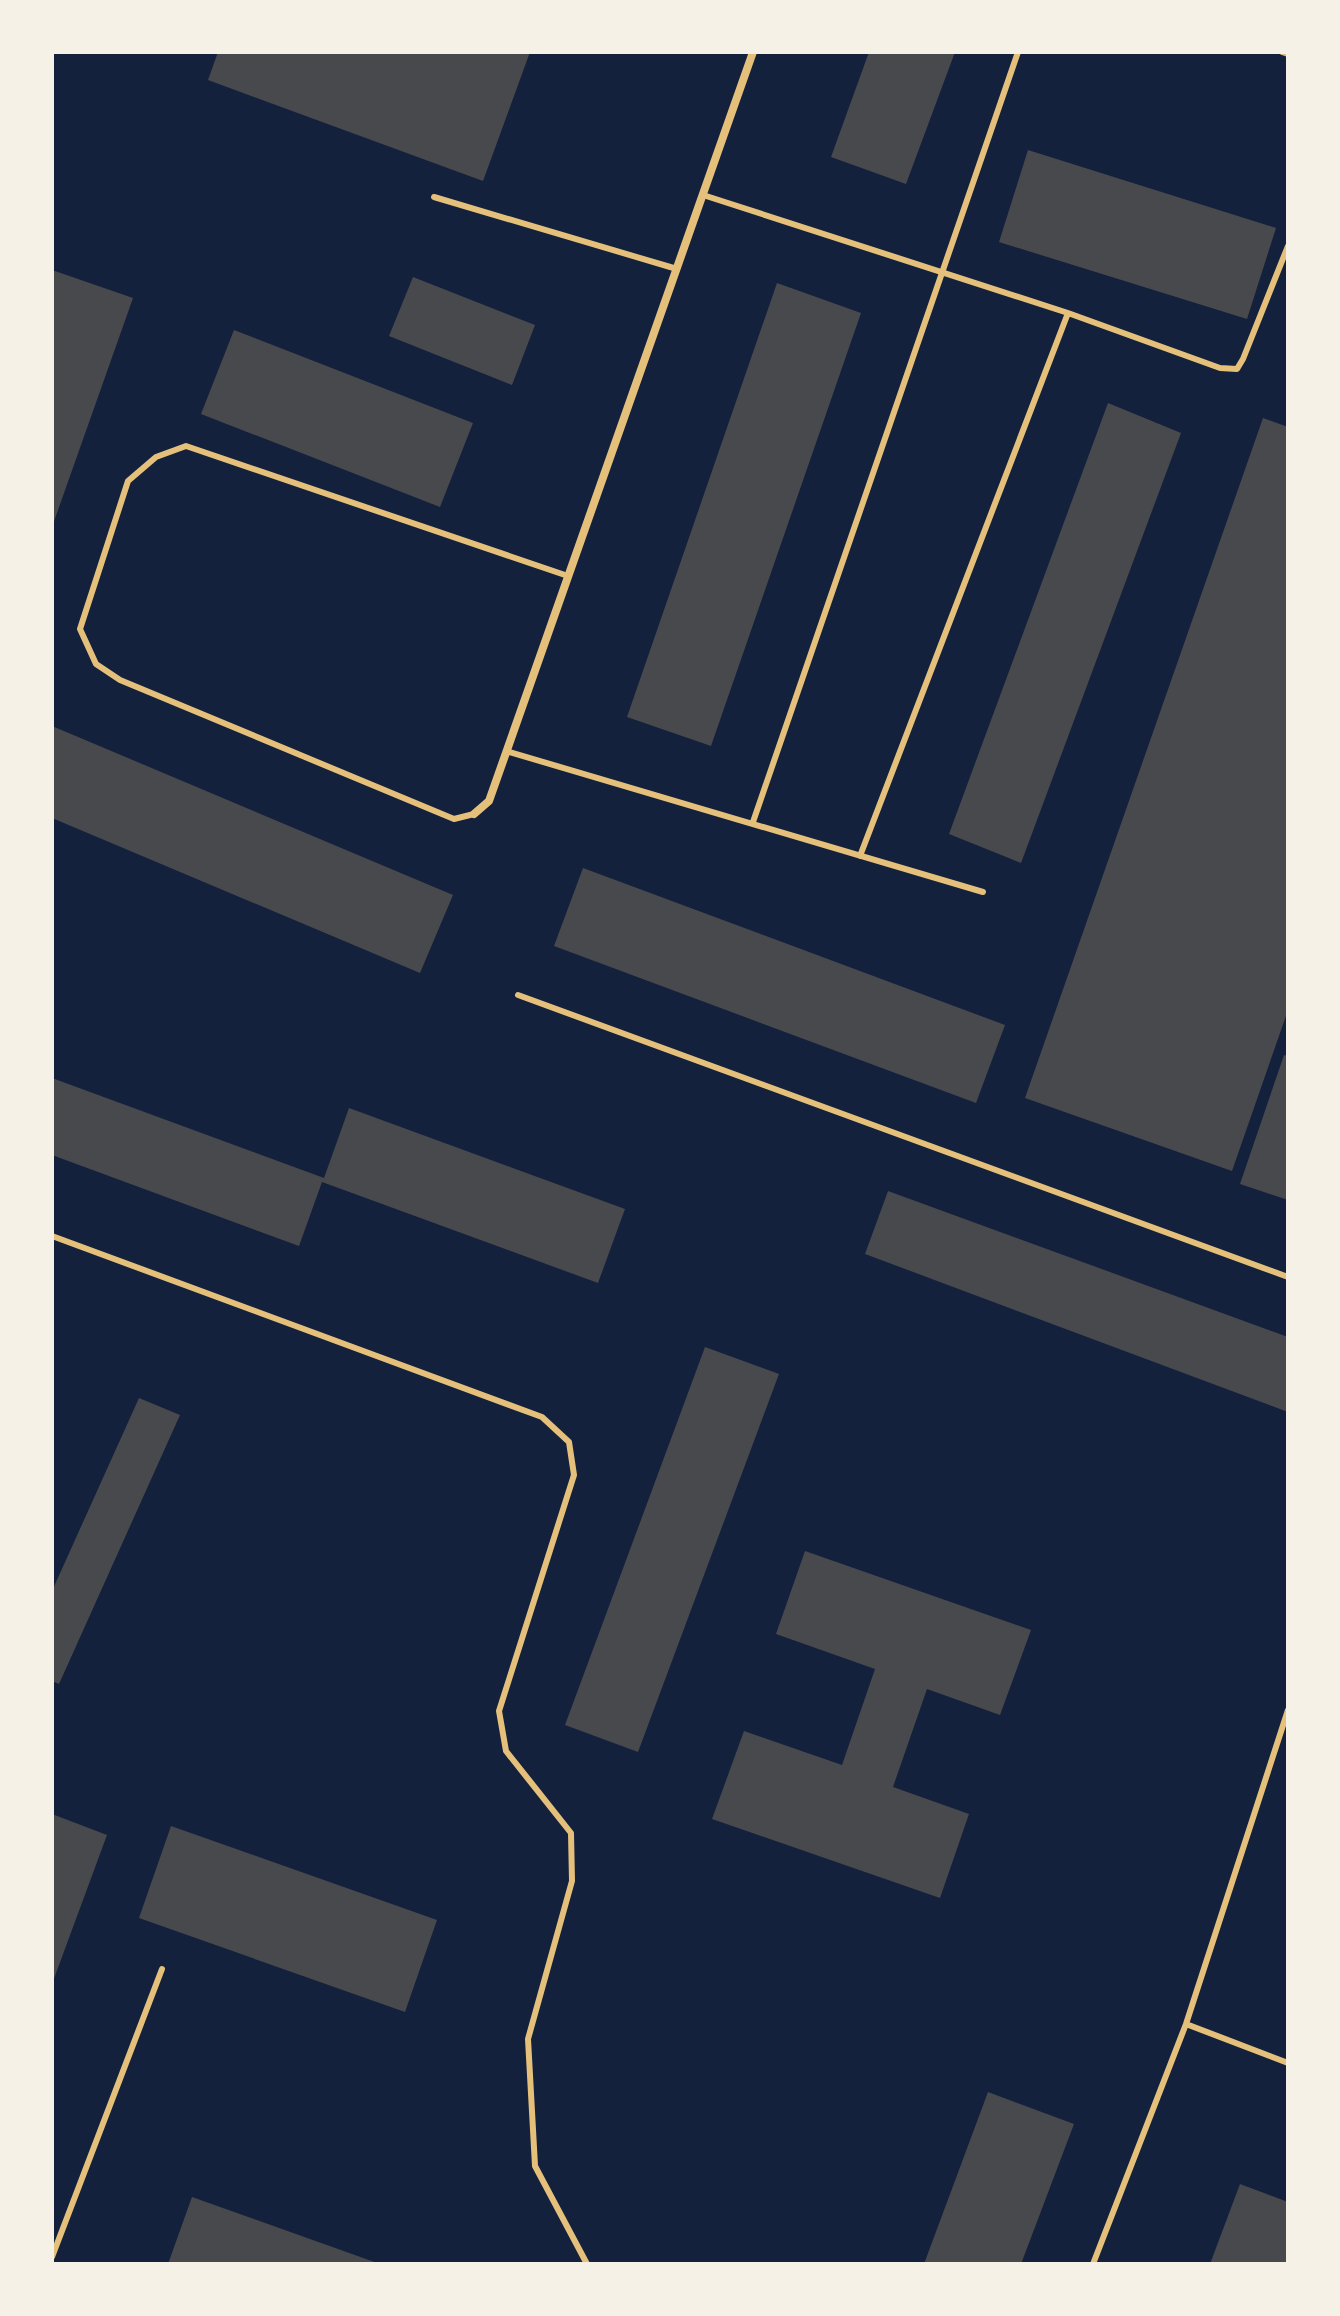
<svg xmlns="http://www.w3.org/2000/svg" width="1340" height="2316" viewBox="0 0 1340 2316" font-family="Roboto,sans-serif">
	<style>
		.building { fill: #48494c }
		.lines { fill: none; stroke-linecap: round; stroke-linejoin: round }
		.service { stroke: #e5c07b; stroke-width: 6 }
		.minor { stroke: #e5c07b; stroke-width: 8 }
	</style>
	<rect width="100%" height="100%" fill="#14213d"/>
	<path class="building" d="M 218,52 L 530,52 L 483,181 L 208,80 Z
		M 869,52 L 955,52 L 906,184 L 831,157 Z
		M 1028,150 L 1276,228 L 1247,319 L 999,242 Z
		M 52,270 L 133,298 L 52,527 Z
		M 413,277 L 535,325 L 512,385 L 389,336 Z
		M 777,283 L 861,313 L 711,746 L 627,717 Z
		M 234,330 L 473,423 L 440,507 L 201,414 Z
		M 1108,403 L 1181,433 L 1021,863 L 949,834 Z
		M 1263,418 L 1288,427 L 1288,1010 L 1232,1171 L 1025,1098 Z
		M 52,726 L 453,895 L 420,973 L 52,818 Z
		M 583,868 L 1005,1025 L 976,1103 L 554,946 Z
		M 1284,1055 L 1288,1056 L 1288,1200 L 1240,1184 Z
		M 52,1078 L 324,1178 L 349,1108 L 625,1209 L 598,1283 L 322,1182 L 299,1246 L 52,1155 Z
		M 888,1191 L 1288,1337 L 1288,1412 L 865,1254 Z
		M 705,1347 L 779,1374 L 638,1752 L 565,1725 Z
		M 139,1398 L 180,1415 L 59,1684 L 52,1681 L 52,1591 Z
		M 805,1551 L 1031,1630 L 1000,1715 L 927,1689 L 893,1787 L 969,1814 L 940,1898 L 712,1819 L 744,1731 L 842,1765 L 875,1669 L 776,1634 Z
		M 52,1814 L 107,1835 L 52,1984 Z
		M 171,1826 L 437,1920 L 405,2012 L 139,1918 Z
		M 988,2092 L 1074,2124 L 1021,2264 L 924,2264 Z
		M 1240,2184 L 1288,2202 L 1288,2264 L 1210,2264 Z
		M 192,2197 L 380,2264 L 168,2264 Z"/>
	<g class="lines">
		<path class="service" d="M 1282,52 L 1288,54
			M 703,195 L 1068,313 L 1220,368 L 1237,369 L 1243,359 L 1288,246
			M 434,197 L 677,269
			M 506,751 L 983,892
			M 474,814 L 454,819 L 120,680 L 96,664 L 80,629 L 128,481 L 156,457 L 186,446 L 568,576
			M 753,822 L 1018,52
			M 860,856 L 1068,313
			M 518,995 L 1288,1277
			M 52,1236 L 542,1417 L 569,1442 L 574,1475 L 499,1711 L 506,1751 L 571,1833 L 572,1881 L 528,2039 L 535,2166 L 587,2264
			M 1186,2024 L 1288,2063
			M 52,2257 L 162,1969
			M 1093,2264 L 1186,2024 L 1288,1710"/>
		<path class="minor" d="M 474,814 L 489,801 L 753,52"/>
	</g>
	<rect width="1340" height="2316" fill="none" stroke="#f6f1e7" stroke-width="108"/>
</svg>
